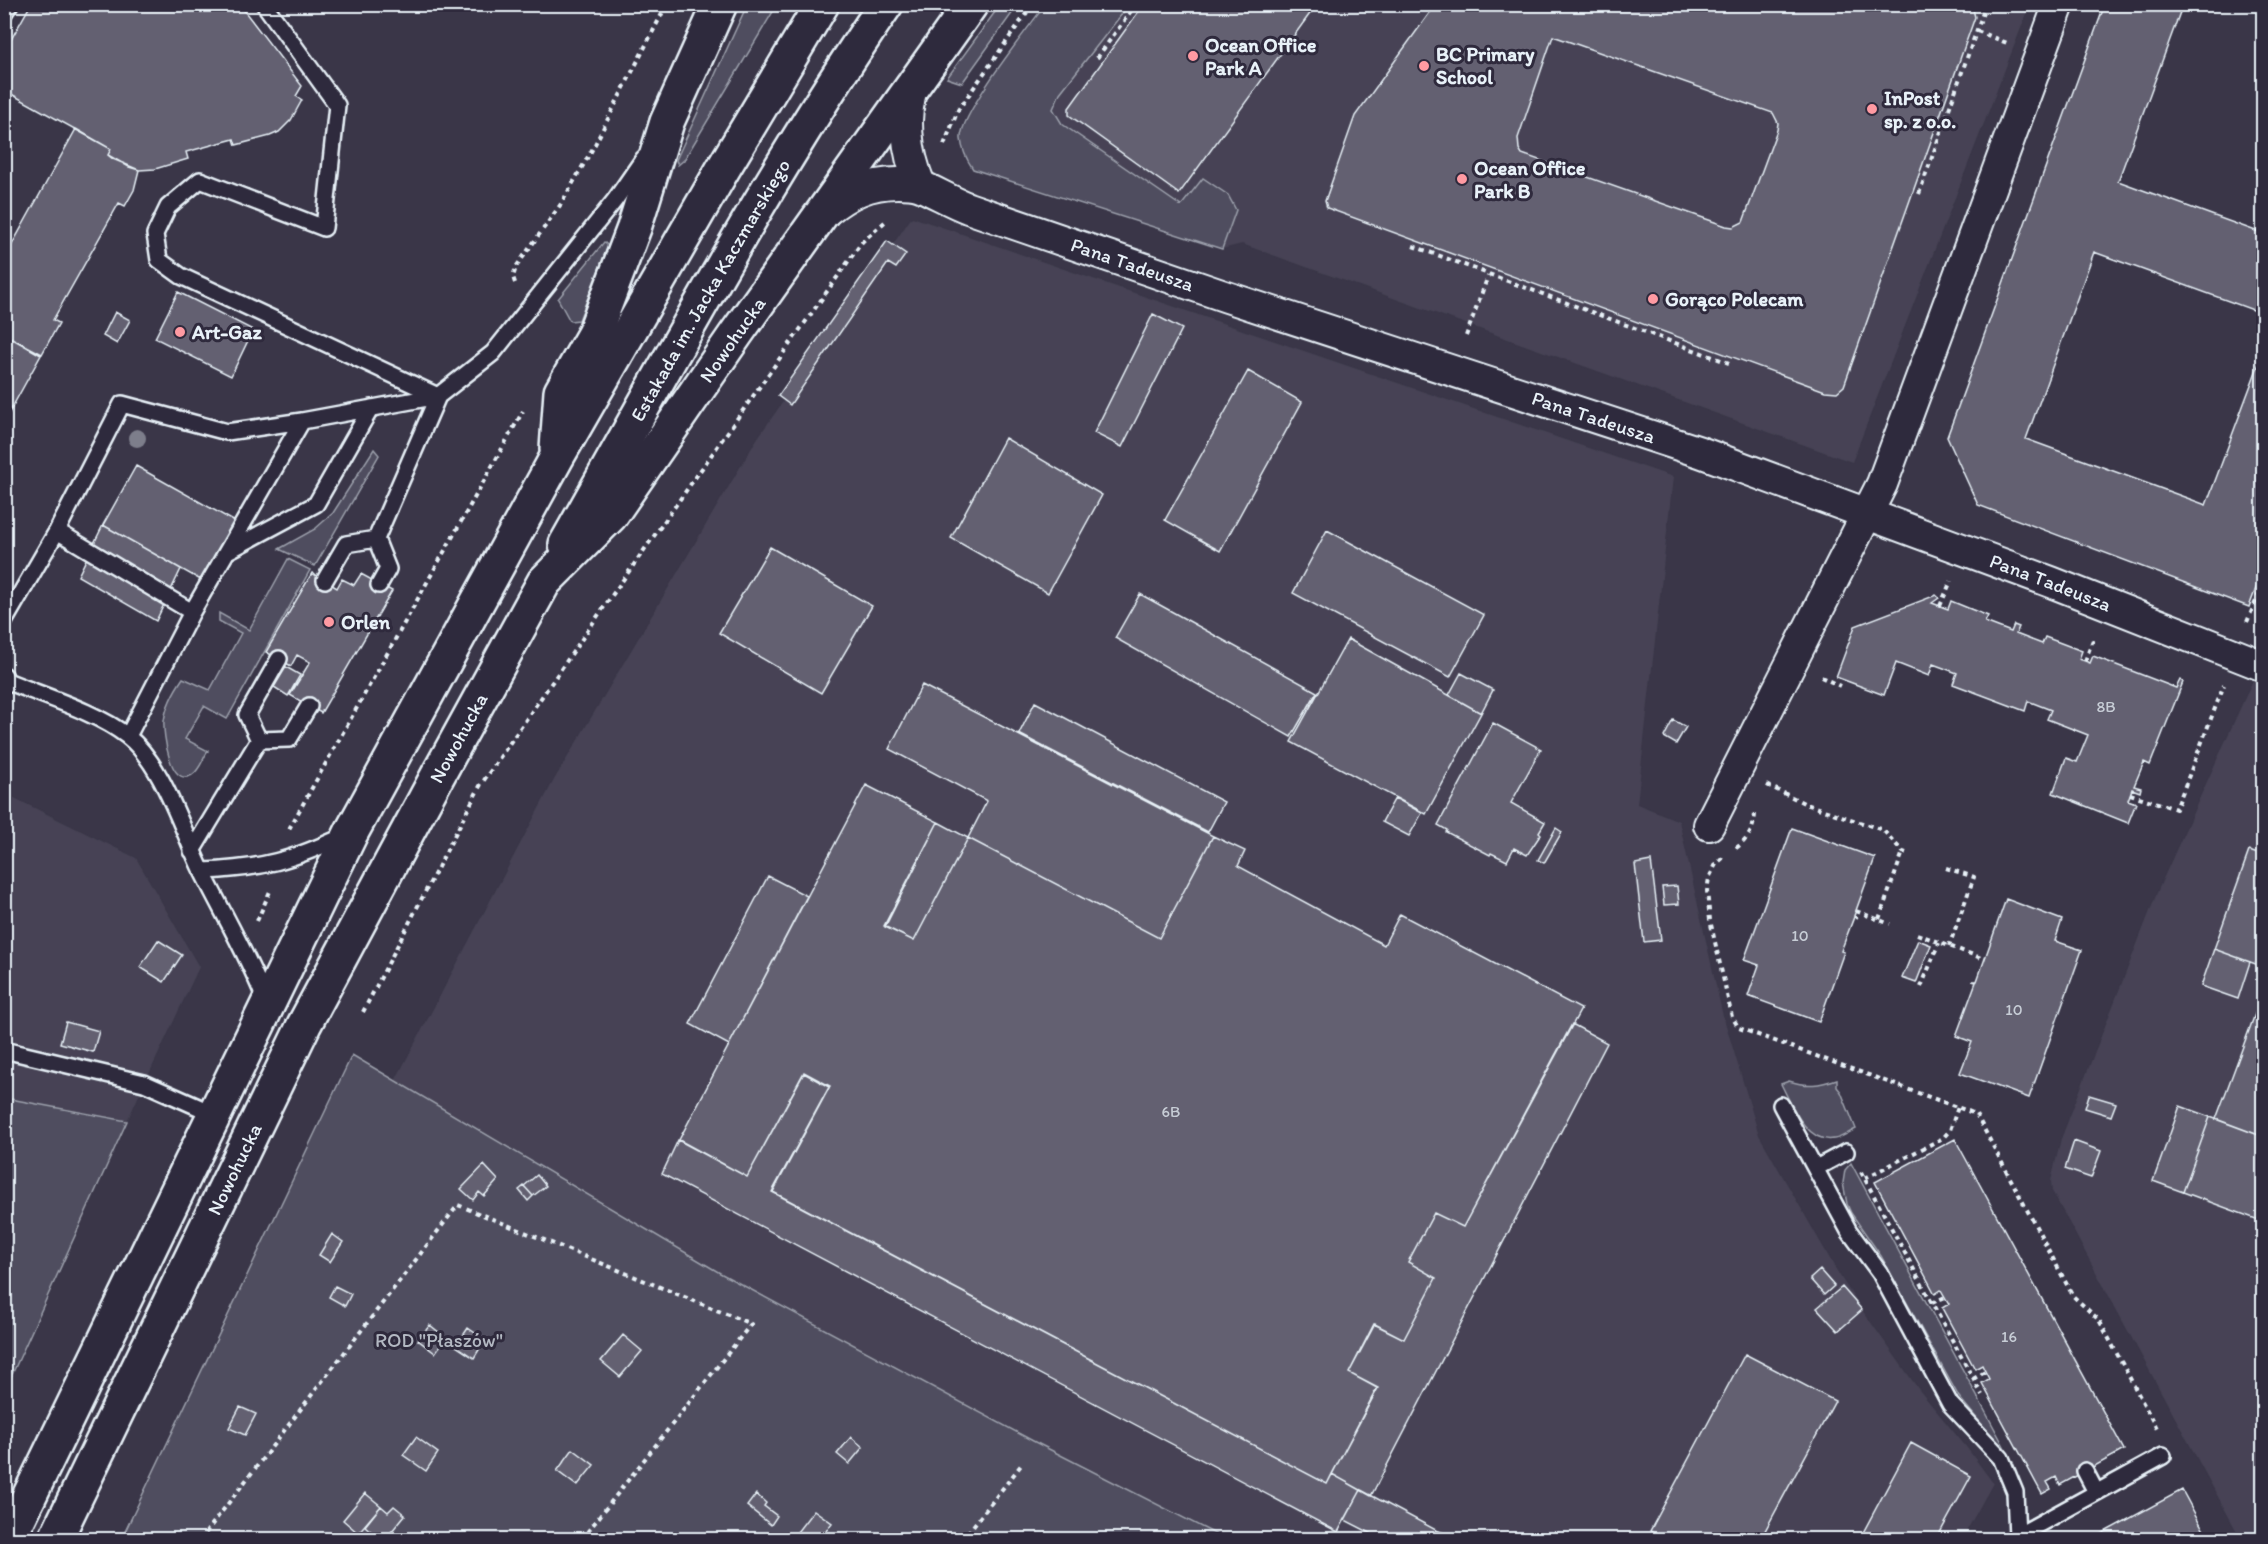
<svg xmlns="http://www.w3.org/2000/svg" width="2268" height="1544" viewBox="0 0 2268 1544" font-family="Itim,sans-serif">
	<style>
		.built { fill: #464354 }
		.green { fill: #504e5f; stroke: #9ca0ac; stroke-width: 1.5 }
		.building { fill: #636171; stroke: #e8f1f8; stroke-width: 1.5; fill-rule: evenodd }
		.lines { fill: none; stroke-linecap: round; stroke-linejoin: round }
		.lane-casing { stroke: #e8f1f8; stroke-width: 20 }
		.street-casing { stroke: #e8f1f8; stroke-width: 34 }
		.secondary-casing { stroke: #e8f1f8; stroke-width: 38 }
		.path { stroke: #e8f1f8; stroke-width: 4; stroke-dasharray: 4.5 4.5; stroke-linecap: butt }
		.lane { stroke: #2f2a3d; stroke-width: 15 }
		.street { stroke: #2f2a3d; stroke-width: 30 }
		.secondary { stroke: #2f2a3d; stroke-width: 33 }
		.tree { fill: #7d7e8b }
		.poi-dot { fill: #ff9aa2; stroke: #2f2a3d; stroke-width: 2 }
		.labels { text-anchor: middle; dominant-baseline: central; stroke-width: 6; stroke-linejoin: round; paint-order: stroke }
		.number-label { font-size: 16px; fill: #c7cdd6 }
		.poi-label { font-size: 20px; font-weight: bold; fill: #e8f1f8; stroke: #2f2a3d; text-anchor: start }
		.street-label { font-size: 20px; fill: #e8f1f8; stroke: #2f2a3d }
		.park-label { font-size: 20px; fill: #b3b8c2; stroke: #2f2a3d }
	</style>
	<rect width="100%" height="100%" fill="#3a3648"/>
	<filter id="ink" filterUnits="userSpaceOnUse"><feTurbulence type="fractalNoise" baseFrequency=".0167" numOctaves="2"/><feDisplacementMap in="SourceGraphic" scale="12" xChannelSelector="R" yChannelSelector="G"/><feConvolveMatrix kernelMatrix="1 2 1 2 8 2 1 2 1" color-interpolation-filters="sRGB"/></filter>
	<g filter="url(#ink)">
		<path class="built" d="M 1045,5 L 2030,5 L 1852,462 L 1242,244 L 1222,249 L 973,169 L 966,159 L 960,137 Z
			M 912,217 L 1673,477 L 1637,804 L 1679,821 L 1722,1012 L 1759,1135 L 1838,1273 L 1862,1310 L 1919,1390 L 1967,1448 L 1993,1483 L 1962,1539 L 1225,1539 L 1033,1441 L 720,1273 L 395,1081 L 554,780 L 757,439 Z
			M 2263,658 L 2263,1539 L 2241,1539 L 2052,1191 L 2051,1181 L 2061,1139 L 2159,888 Z
			M 4,793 L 136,858 L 199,967 L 127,1121 L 5,1098 Z"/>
		<path class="green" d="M 747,5 L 777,5 L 684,160 L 678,165 L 676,160 Z
			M 1000,5 L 1018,5 L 962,83 L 947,78 Z
			M 1045,5 L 1129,5 L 1060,93 L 1053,109 L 1062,124 L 1181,206 L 1203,178 L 1228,195 L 1236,210 L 1222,249 L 973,169 C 967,160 962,150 961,139 C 959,115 1028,28 1045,5 Z
			M 604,242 L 608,246 L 579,320 L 570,321 L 558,299 Z
			M 374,449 L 379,455 L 315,566 L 279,549 L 315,529 L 333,513 Z
			M 288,559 L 310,570 L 227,719 L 204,706 L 185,739 L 208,751 C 203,758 200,770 192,775 C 170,789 163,734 164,721 C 166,706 174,691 183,678 L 210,690 L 241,633 L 219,621 L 219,613 L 249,630 Z
			M 352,1055 L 720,1273 L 1033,1441 L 1225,1539 L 121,1540 Z
			M 1837,1079 L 1837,1087 L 1841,1092 L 1856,1129 C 1849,1132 1842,1138 1834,1139 C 1806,1144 1791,1103 1781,1084 L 1789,1081 C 1807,1087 1820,1085 1837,1079 Z
			M 5,1098 L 127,1121 L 5,1390 L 4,1098 Z
			M 1851,1163 L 2012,1461 L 1959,1397 L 1881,1256 L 1851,1213 L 1847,1204 L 1843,1183 L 1845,1170 Z"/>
		<path class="building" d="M 31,4 L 239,4 L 302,86 L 296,96 L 302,100 L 291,120 L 279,132 L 270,136 L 236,145 L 234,139 L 186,152 L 188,159 L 155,169 L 139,170 L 129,167 L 108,155 L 111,149 L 4,90 L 4,52 Z
			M 1144,4 L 1317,4 L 1179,194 L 1069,115 L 1069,108 Z
			M 1436,4 L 1962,4 L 1973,9 L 1975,17 L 1844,386 L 1837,392 L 1825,391 L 1327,208 L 1325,201 L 1355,116 ZM 1553,36 L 1773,113 L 1778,123 L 1777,130 L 1743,222 L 1733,227 L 1726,226 L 1522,154 L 1519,149 L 1518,138 Z
			M 2105,4 L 2183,4 L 2118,181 L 2264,234 L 2264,314 L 2094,252 L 2026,439 L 2206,505 L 2264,350 L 2264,567 L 2249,607 L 1978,505 L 1947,437 Z
			M 76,129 L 111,149 L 108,155 L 113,159 L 139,170 L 134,190 L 125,206 L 119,203 L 53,320 L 59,323 L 42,354 L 4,334 L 4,259 Z
			M 887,241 L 906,254 L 896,268 L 888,263 L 790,405 L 778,396 Z
			M 178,292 L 253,330 L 231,376 L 155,338 Z
			M 115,312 L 130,320 L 117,344 L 103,336 Z
			M 1153,314 L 1182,329 L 1122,447 L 1094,433 Z
			M 4,334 L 41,355 L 4,422 Z
			M 1248,371 L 1302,402 L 1220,551 L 1165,520 Z
			M 1005,438 L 1102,495 L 1048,593 L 951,538 Z
			M 136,466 L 239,524 L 206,583 L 103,525 Z
			M 103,525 L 181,569 L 156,621 L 78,576 Z
			M 1327,530 L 1484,615 L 1450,677 L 1293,593 Z
			M 770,547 L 872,606 L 821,693 L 719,633 Z
			M 312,573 L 337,588 L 342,579 L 354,585 L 361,574 L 392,591 L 321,713 L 290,695 L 310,662 L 297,655 L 291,666 L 266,652 Z
			M 1140,594 L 1317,692 L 1291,737 L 1115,638 Z
			M 1936,595 L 1939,598 L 1932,603 L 1948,609 L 1951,601 L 1968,608 L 1988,616 L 1985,622 L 2011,632 L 2014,625 L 2019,627 L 2016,634 L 2042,644 L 2045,637 L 2082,651 L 2079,659 L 2085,661 L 2090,663 L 2093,656 L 2176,688 L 2180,680 L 2183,682 L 2150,765 L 2144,762 L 2134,786 L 2141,788 L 2140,792 L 2132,789 L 2128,800 L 2136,803 L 2128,823 L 2053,793 L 2066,758 L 2077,762 L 2088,735 L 2047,719 L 2051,710 L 2028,701 L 2025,711 L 1953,684 L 1957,673 L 1933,664 L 1929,676 L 1896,663 L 1884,695 L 1836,677 L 1855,626 Z
			M 1348,639 L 1481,713 L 1426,814 L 1291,742 Z
			M 286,667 L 300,675 L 288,696 L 274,687 Z
			M 1461,673 L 1493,690 L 1481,713 L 1449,695 Z
			M 922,685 L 1213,836 L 1159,938 L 968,838 L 987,801 L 889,749 Z
			M 1035,702 L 1224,802 L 1208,832 L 1019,734 Z
			M 1673,720 L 1686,727 L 1676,744 L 1664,737 Z
			M 1493,723 L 1541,749 L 1511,803 L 1545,822 L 1539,832 L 1541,834 L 1527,855 L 1514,848 L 1507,861 L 1491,853 L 1490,855 L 1446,832 L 1447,830 L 1438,825 Z
			M 866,785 L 938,822 L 884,926 L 914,941 L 968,838 L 1159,938 L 1213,836 L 1245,851 L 1238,866 L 1384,945 L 1400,914 L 1581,1009 L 1463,1227 L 1434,1213 L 1408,1262 L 1436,1278 L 1404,1339 L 1374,1324 L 1349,1373 L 1377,1388 L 1327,1484 L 773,1192 L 830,1086 L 804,1072 L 747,1177 L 679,1140 Z
			M 1395,798 L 1422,813 L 1409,836 L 1382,822 Z
			M 938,822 L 968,838 L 914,941 L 885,927 Z
			M 1556,828 L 1562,832 L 1544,863 L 1538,860 Z
			M 1792,828 L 1875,858 L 1854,916 L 1858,918 L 1854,917 L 1841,951 L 1844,952 L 1819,1022 L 1748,996 L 1759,965 L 1744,960 Z
			M 2249,851 L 2264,856 L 2264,967 L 2214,949 Z
			M 1651,861 L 1661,940 L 1644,942 L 1635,864 Z
			M 768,876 L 807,896 L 729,1045 L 690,1024 Z
			M 1677,886 L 1679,904 L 1664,905 L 1662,887 Z
			M 2006,899 L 2062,920 L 2055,941 L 2082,950 L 2029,1098 L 1960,1073 L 1972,1042 L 1956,1036 L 1976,982 L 1972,981 L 1977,981 Z
			M 158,940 L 182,955 L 164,982 L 140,967 Z
			M 1918,940 L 1931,945 L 1916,983 L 1902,978 Z
			M 2214,949 L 2250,962 L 2238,999 L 2201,986 Z
			M 2264,990 L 2264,1137 L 2216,1119 Z
			M 66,1022 L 99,1031 L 93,1052 L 60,1043 Z
			M 1572,1024 L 1607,1043 L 1371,1496 L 1332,1474 L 1378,1388 L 1349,1373 L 1375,1324 L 1404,1339 L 1436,1278 L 1408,1262 L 1434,1213 L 1463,1227 Z
			M 804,1073 L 829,1087 L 772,1192 L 1327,1484 L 1332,1474 L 1361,1490 L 1338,1532 L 662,1174 L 678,1140 L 747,1177 Z
			M 2089,1095 L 2116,1103 L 2111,1116 L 2085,1108 Z
			M 2180,1106 L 2210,1117 L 2183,1192 L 2153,1181 Z
			M 2210,1117 L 2264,1137 L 2264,1222 L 2183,1192 Z
			M 1955,1139 L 2124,1450 L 2060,1485 L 2056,1477 L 2047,1482 L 2051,1489 L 2042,1494 L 1982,1383 L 1989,1379 L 1982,1365 L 1975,1369 L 1942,1308 L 1949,1304 L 1941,1290 L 1935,1294 L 1875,1182 Z
			M 2074,1141 L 2101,1151 L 2091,1178 L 2065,1169 Z
			M 484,1165 L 498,1180 L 484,1196 L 479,1192 L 473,1200 L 461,1189 Z
			M 537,1175 L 546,1186 L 533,1196 L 524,1186 Z
			M 524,1186 L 533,1196 L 528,1201 L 519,1190 Z
			M 332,1234 L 343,1242 L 330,1262 L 319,1255 Z
			M 1820,1270 L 1834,1286 L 1824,1295 L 1810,1279 Z
			M 335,1286 L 351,1294 L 345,1306 L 329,1297 Z
			M 1842,1287 L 1862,1310 L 1838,1331 L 1817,1308 Z
			M 430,1325 L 446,1338 L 435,1353 L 418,1340 Z
			M 468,1328 L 485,1340 L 474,1358 L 456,1346 Z
			M 623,1335 L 642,1351 L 620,1377 L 601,1361 Z
			M 1745,1354 L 1835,1401 L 1760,1540 L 1665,1540 L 1650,1531 Z
			M 240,1407 L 256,1414 L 245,1435 L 229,1428 Z
			M 416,1437 L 438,1453 L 426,1471 L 403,1455 Z
			M 851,1437 L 863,1447 L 849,1464 L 837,1454 Z
			M 1911,1443 L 1971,1476 L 1936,1540 L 1859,1540 Z
			M 573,1449 L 594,1465 L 577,1486 L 557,1471 Z
			M 1361,1490 L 1436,1530 L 1431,1540 L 1384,1540 L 1345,1520 Z
			M 2182,1490 L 2209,1540 L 2090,1540 Z
			M 365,1493 L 381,1506 L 358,1533 L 343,1520 Z
			M 756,1494 L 766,1503 L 764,1506 L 777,1516 L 771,1525 L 747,1506 Z
			M 381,1506 L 388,1512 L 394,1506 L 405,1515 L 387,1537 L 389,1540 L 370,1540 L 374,1534 L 365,1526 Z
			M 814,1510 L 832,1523 L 819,1540 L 807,1540 L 797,1532 Z
			M 1436,1530 L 1463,1540 L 1431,1540 Z"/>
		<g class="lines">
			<defs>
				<path id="lane" d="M 264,4 L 337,105 L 324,228 L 200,180 L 168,207 L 155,234 L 159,260 L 181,276 L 438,396
					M 4,13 L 10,4
					M 57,531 L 192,612
					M 228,551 L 316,504 L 371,408
					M 325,580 L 346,544 L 376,539
					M 379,585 L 388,569 L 376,539 L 438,396 L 493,353 L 615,200 L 644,158
					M 4,622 L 57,531 L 122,404 L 227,432 L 302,421
					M 4,675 L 7,681 C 43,696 97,712 127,736 C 162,763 181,827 200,867 C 222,912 248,955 266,1002
					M 128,736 L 192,612 L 302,421 L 438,396
					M 259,740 L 247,715 L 279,659
					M 259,740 L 289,739 L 309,706
					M 192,851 L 259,740
					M 202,871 C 261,869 293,860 346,835
					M 4,1050 L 144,1083 L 214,1114
					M 1781,1105 L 1849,1231 L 1880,1273 L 1950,1404 L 2001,1458 L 2015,1492 L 2017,1536
					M 1816,1168 L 1846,1152
					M 2085,1471 L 2096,1492
					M 2010,1540 L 2163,1456"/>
				<g id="street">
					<path d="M 913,85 C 902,119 907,153 920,185"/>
					<path id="s1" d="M 826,211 C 848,193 869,183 898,183 C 906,183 914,183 921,186 C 937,193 952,202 968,208 L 1227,297 L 1700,452 L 2051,582 L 2264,666"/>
					<path d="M 1709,825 L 1882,484 L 2059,4"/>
				</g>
				<g id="secondary">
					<path d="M 557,449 L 561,392 L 594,334 L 634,228 L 667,122 L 720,4"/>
					<path id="s2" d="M 566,544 C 669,362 767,177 886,4"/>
					<path d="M 8,1540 L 351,833 L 557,457 L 723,169 L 822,4"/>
					<path id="s3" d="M 55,1540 L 304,1025 L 438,775 L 544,582 L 611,515 L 736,334 L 971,4"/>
				</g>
			</defs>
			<use href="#lane" class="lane-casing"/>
			<use href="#street" class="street-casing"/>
			<use href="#secondary" class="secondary-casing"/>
			<path class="path" d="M 1977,31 L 2007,43
				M 1097,58 L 1136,4
				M 944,145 L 958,110 L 1033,4
				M 1919,194 L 1986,4
				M 1413,246 L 1729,363
				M 515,283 L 513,277 L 516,267 L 561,204 L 593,148 L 667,4
				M 1466,336 L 1488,276
				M 1940,606 L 1951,581
				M 2247,622 L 2264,582
				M 2085,661 L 2094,637
				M 1821,677 L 1840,686
				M 1767,785 L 1806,804 L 1883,830 L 1903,852 L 1910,854
				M 2130,794 L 2176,809 L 2224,685
				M 289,829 L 523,411
				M 1736,848 C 1748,840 1754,828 1755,814
				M 1723,858 L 1716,864 L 1709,878 L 1707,891 L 1710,920 L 1732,1017 L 1739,1028 L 1976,1114 L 2073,1296 L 2099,1320 L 2158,1431
				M 1946,868 L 1974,877 L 1949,946
				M 1856,911 L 1890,924
				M 1879,919 L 1903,852
				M 257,921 L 271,889
				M 1917,934 L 1984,959
				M 1921,987 L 1939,943
				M 363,1012 L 480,786 L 613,594 L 862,242 L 888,219
				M 1861,1172 L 1982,1395
				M 1865,1178 L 1943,1138 L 1950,1130 L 1958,1107
				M 1932,1303 L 1945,1297
				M 1973,1379 L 1985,1372
				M 200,1540 L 458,1205 L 751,1324 L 581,1540
				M 962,1540 L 1022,1464"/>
			<use href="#lane" class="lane"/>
			<use href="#street" class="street"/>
			<use href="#secondary" class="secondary"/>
		</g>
		<circle class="tree" cx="137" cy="438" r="9"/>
	</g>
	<g class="poi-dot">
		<circle cx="1193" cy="56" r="6"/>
		<circle cx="1424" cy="66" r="6"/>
		<circle cx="1872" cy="109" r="6"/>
		<circle cx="1462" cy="179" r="6"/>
		<circle cx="1653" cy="299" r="6"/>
		<circle cx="180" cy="332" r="6"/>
		<circle cx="329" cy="622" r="6"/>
	</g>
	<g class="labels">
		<g class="number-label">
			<text x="2106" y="706">8B</text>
			<text x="1800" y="935">10</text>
			<text x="2014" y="1009">10</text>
			<text x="1171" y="1111">6B</text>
			<text x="2009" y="1336">16</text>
		</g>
		<g class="poi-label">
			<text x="1205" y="45">Ocean Office<tspan x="1205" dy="23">Park A</tspan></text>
			<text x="1436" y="54">BC Primary<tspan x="1436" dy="23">School</tspan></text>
			<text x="1884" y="98">InPost<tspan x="1884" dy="23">sp. z o.o.</tspan></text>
			<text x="1474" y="168">Ocean Office<tspan x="1474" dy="23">Park B</tspan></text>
			<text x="1665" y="299">Gorąco Polecam</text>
			<text x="192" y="332">Art-Gaz</text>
			<text x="341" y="622">Orlen</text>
		</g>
		<g class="street-label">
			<text stroke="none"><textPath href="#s1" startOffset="328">Pana Tadeusza</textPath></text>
			<text stroke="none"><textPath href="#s2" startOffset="292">Estakada im. Jacka Kaczmarskiego</textPath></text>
			<text stroke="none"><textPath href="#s3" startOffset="1384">Nowohucka</textPath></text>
			<text stroke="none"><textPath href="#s1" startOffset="814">Pana Tadeusza</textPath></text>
			<text stroke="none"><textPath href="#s1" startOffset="1300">Pana Tadeusza</textPath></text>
			<text stroke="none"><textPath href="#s3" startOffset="898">Nowohucka</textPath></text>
			<text stroke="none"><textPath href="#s3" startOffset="412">Nowohucka</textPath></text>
		</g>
		<g class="park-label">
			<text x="439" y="1340">ROD "Płaszów"</text>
		</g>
	</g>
	<rect width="2268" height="1544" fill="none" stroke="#2f2a3d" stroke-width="24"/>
	<rect x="12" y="12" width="2244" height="1520" fill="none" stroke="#e8f1f8" stroke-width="2" filter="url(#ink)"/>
</svg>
